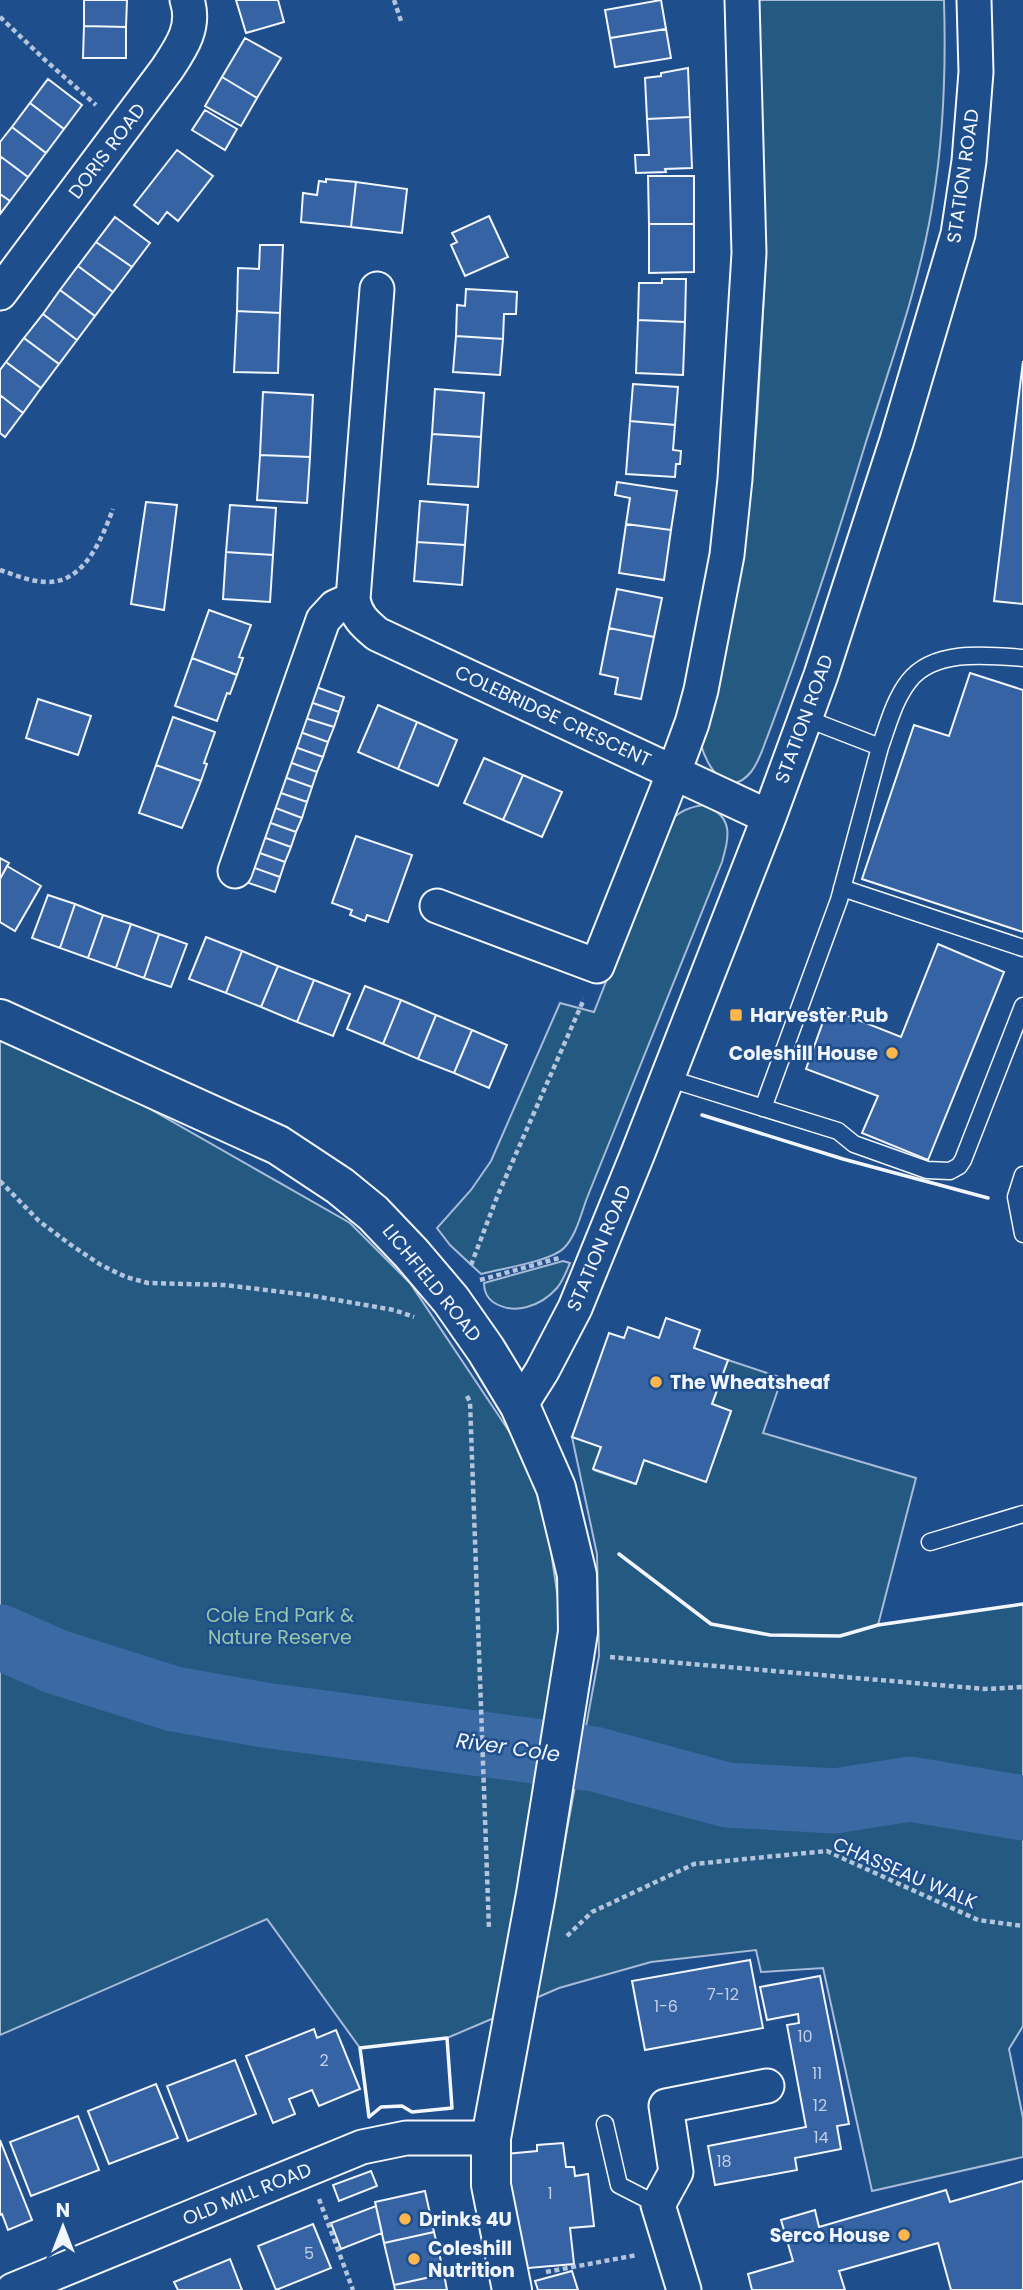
<svg xmlns="http://www.w3.org/2000/svg" width="1023" height="2290" viewBox="0 0 1023 2290" font-family="Poppins,sans-serif">
	<style>
		.green { fill: #245a82; stroke: #a8bbd7; stroke-width: 2 }
		.lines { fill: none; stroke-linecap: round; stroke-linejoin: round }
		.river { stroke: #3b69a3; stroke-width: 65 }
		.building { fill: #3563a3; stroke: #f2f6ff; stroke-width: 2 }
		.service-casing { stroke: #f2f6ff; stroke-width: 19 }
		.minor-casing { stroke: #f2f6ff; stroke-width: 37 }
		.secondary-casing { stroke: #f2f6ff; stroke-width: 42 }
		.path { stroke: #b3c4dc; stroke-width: 4.5; stroke-dasharray: 5 3.5; stroke-linecap: butt }
		.service { stroke: #1f4e8c; stroke-width: 16 }
		.minor { stroke: #1f4e8c; stroke-width: 33 }
		.secondary { stroke: #1f4e8c; stroke-width: 38 }
		.wall { stroke: #f2f6ff; stroke-width: 3.5 }
		.poi-dot { fill: #ffb74d; stroke: #1f4e8c; stroke-width: 2.5 }
		.labels { text-anchor: middle; dominant-baseline: central; stroke-width: 5; stroke-linejoin: round; paint-order: stroke }
		.number-label { font-size: 16px; fill: #c3d1e8 }
		.street-label { font-size: 19px; fill: #f2f6ff; stroke: #1f4e8c }
		.poi-label { font-size: 19px; font-weight: bold; fill: #f2f6ff; stroke: #1f4e8c; text-anchor: start }
		.park-label { font-size: 19px; fill: #97c8a6; stroke: #1f4e8c }
		.water-label { font-size: 21px; font-style: italic; fill: #f2f6ff; stroke: #1f4e8c }
	</style>
	<rect width="100%" height="100%" fill="#1f4e8c"/>
	<path class="green" d="M 756,0 L 944,0 C 946,67 944,134 933,201 C 920,284 890,365 865,445 C 834,548 800,651 762,751 C 759,758 756,766 751,772 C 728,800 707,767 701,745 L 737,583 L 749,508 L 757,421 L 766,257 Z
		M 706,805 C 734,818 729,837 722,862 L 587,1198 C 581,1214 576,1236 564,1248 C 552,1261 500,1269 481,1274 L 450,1245 L 437,1228 L 471,1190 L 491,1161 L 560,1003 L 594,1012 L 669,822 C 679,811 691,806 706,805 Z
		M 0,1037 L 143,1105 L 350,1223 L 410,1283 L 519,1446 L 545,1511 L 561,1619 L 501,2015 L 447,2038 L 360,2048 L 267,1919 L 0,2035 Z
		M 563,1261 L 570,1263 C 566,1272 563,1281 557,1288 C 541,1306 514,1316 493,1302 C 486,1297 484,1291 484,1283 Z
		M 728,1360 L 782,1378 L 763,1433 L 916,1478 L 878,1625 L 1023,1604 L 1023,2026 L 1009,2049 L 1023,2118 L 1023,2157 L 872,2191 L 823,1968 L 761,1972 L 756,1950 L 651,1962 L 559,1988 L 536,1998 L 599,1656 L 597,1554 L 572,1437 L 601,1447 L 594,1470 L 635,1484 L 644,1460 L 706,1481 L 731,1411 L 712,1404 Z"/>
	<g class="lines">
		<path class="river" d="M 0,1637 L 57,1662 L 174,1699 L 264,1715 L 594,1759 L 727,1795 L 835,1801 L 910,1789 L 1023,1808"/>
	</g>
	<path class="building" d="M 84,0 L 127,0 L 126,27 L 84,26 Z
		M 236,0 L 278,0 L 284,22 L 246,33 Z
		M 661,0 L 666,29 L 610,38 L 605,10 Z
		M 84,26 L 126,27 L 126,58 L 83,58 Z
		M 666,29 L 671,58 L 615,67 L 610,38 Z
		M 245,38 L 281,58 L 257,98 L 222,77 Z
		M 688,68 L 690,117 L 647,119 L 645,78 L 661,76 L 661,73 Z
		M 222,77 L 257,98 L 241,126 L 205,106 Z
		M 48,79 L 82,105 L 64,129 L 30,103 Z
		M 30,103 L 64,129 L 46,153 L 12,127 Z
		M 205,110 L 237,129 L 225,150 L 192,130 Z
		M 690,117 L 692,168 L 665,169 L 666,172 L 636,173 L 635,155 L 649,155 L 647,119 Z
		M 12,127 L 46,153 L 28,177 L 0,156 L 0,142 Z
		M 177,150 L 213,176 L 178,221 L 167,212 L 158,224 L 134,205 Z
		M 0,156 L 28,177 L 10,201 L 0,194 Z
		M 648,176 L 694,176 L 694,224 L 649,224 Z
		M 326,179 L 356,182 L 351,227 L 301,222 L 303,193 L 317,195 L 319,181 L 326,182 Z
		M 356,182 L 407,189 L 402,233 L 351,227 Z
		M 0,194 L 10,201 L 0,214 Z
		M 489,216 L 508,257 L 465,276 L 451,245 L 457,242 L 452,233 Z
		M 115,217 L 150,243 L 132,267 L 96,242 Z
		M 649,224 L 694,224 L 694,272 L 649,273 Z
		M 96,242 L 132,267 L 113,292 L 78,266 Z
		M 260,245 L 283,245 L 280,313 L 237,311 L 238,268 L 259,269 Z
		M 78,266 L 113,292 L 95,316 L 60,290 Z
		M 662,279 L 686,279 L 685,322 L 638,320 L 639,283 L 662,283 Z
		M 466,289 L 517,292 L 516,314 L 504,314 L 503,339 L 456,336 L 457,305 L 465,306 Z
		M 60,290 L 95,316 L 77,340 L 43,314 Z
		M 237,311 L 280,313 L 278,373 L 234,372 Z
		M 43,314 L 77,340 L 59,364 L 24,338 Z
		M 638,320 L 685,322 L 683,375 L 636,373 Z
		M 456,336 L 503,339 L 500,375 L 453,372 Z
		M 24,338 L 59,364 L 41,388 L 6,362 Z
		M 1023,361 L 1023,604 L 994,601 Z
		M 6,362 L 41,388 L 23,413 L 0,395 L 0,370 Z
		M 633,384 L 678,387 L 675,425 L 630,421 Z
		M 435,389 L 484,393 L 481,437 L 432,434 Z
		M 263,392 L 313,395 L 310,457 L 260,455 Z
		M 0,395 L 23,413 L 5,437 L 0,433 Z
		M 630,421 L 675,425 L 673,450 L 681,451 L 680,464 L 676,464 L 675,477 L 626,474 Z
		M 432,434 L 481,437 L 478,487 L 428,484 Z
		M 260,455 L 310,457 L 307,503 L 257,500 Z
		M 617,482 L 677,491 L 671,530 L 626,524 L 630,498 L 615,495 Z
		M 420,501 L 468,505 L 465,545 L 417,542 Z
		M 146,502 L 177,505 L 164,610 L 131,604 Z
		M 230,505 L 276,508 L 273,555 L 226,552 Z
		M 626,524 L 671,530 L 664,580 L 619,573 Z
		M 417,542 L 465,545 L 462,585 L 414,581 Z
		M 226,552 L 273,555 L 270,602 L 223,599 Z
		M 617,589 L 662,598 L 654,637 L 609,628 Z
		M 209,610 L 251,625 L 239,657 L 243,658 L 237,675 L 192,658 Z
		M 609,628 L 654,637 L 641,699 L 615,694 L 618,678 L 600,674 Z
		M 192,658 L 237,675 L 230,694 L 227,693 L 217,721 L 175,706 Z
		M 970,673 L 1023,690 L 1023,932 L 862,879 L 914,725 L 949,736 Z
		M 316,687 L 344,697 L 339,712 L 310,702 Z
		M 38,699 L 91,716 L 78,755 L 26,738 Z
		M 310,702 L 339,712 L 334,727 L 305,718 Z
		M 378,705 L 417,722 L 398,769 L 358,752 Z
		M 173,717 L 215,732 L 204,763 L 207,764 L 201,781 L 156,765 Z
		M 305,718 L 334,727 L 328,742 L 300,732 Z
		M 417,722 L 457,740 L 438,786 L 398,769 Z
		M 300,732 L 328,742 L 323,757 L 295,747 Z
		M 295,747 L 323,757 L 317,772 L 289,762 Z
		M 484,758 L 523,775 L 503,820 L 464,803 Z
		M 289,762 L 317,772 L 312,787 L 284,777 Z
		M 156,765 L 201,781 L 182,828 L 139,813 Z
		M 523,775 L 562,792 L 542,837 L 503,820 Z
		M 284,777 L 312,787 L 307,802 L 278,792 Z
		M 278,792 L 307,802 L 302,818 L 273,807 Z
		M 273,807 L 302,818 L 296,832 L 268,822 Z
		M 268,822 L 296,832 L 291,847 L 263,837 Z
		M 356,836 L 412,855 L 388,922 L 367,915 L 365,921 L 350,915 L 352,910 L 332,903 Z
		M 263,837 L 291,847 L 285,862 L 257,852 Z
		M 257,852 L 285,862 L 280,877 L 252,867 Z
		M 0,858 L 9,863 L 0,879 Z
		M 7,866 L 41,886 L 15,931 L 0,922 L 0,879 Z
		M 252,867 L 280,877 L 275,892 L 246,882 Z
		M 48,895 L 75,904 L 60,948 L 32,938 Z
		M 75,904 L 103,915 L 88,958 L 60,948 Z
		M 103,915 L 131,924 L 116,968 L 88,958 Z
		M 131,924 L 159,934 L 144,978 L 116,968 Z
		M 159,934 L 187,944 L 171,987 L 144,978 Z
		M 206,937 L 242,951 L 226,993 L 189,979 Z
		M 938,944 L 1004,972 L 928,1160 L 862,1133 L 878,1096 L 806,1069 L 828,1008 L 901,1037 Z
		M 242,951 L 278,966 L 261,1007 L 226,993 Z
		M 278,966 L 314,980 L 297,1022 L 261,1007 Z
		M 314,980 L 350,994 L 333,1036 L 297,1022 Z
		M 365,986 L 401,1000 L 383,1044 L 347,1029 Z
		M 401,1000 L 436,1015 L 418,1059 L 383,1044 Z
		M 436,1015 L 472,1030 L 454,1073 L 418,1059 Z
		M 472,1030 L 507,1045 L 489,1088 L 454,1073 Z
		M 666,1318 L 700,1330 L 694,1348 L 728,1360 L 712,1404 L 731,1411 L 706,1482 L 644,1460 L 636,1484 L 593,1469 L 601,1447 L 572,1437 L 609,1333 L 624,1338 L 628,1327 L 659,1338 Z
		M 750,1960 L 763,2028 L 645,2050 L 632,1981 Z
		M 820,1976 L 849,2124 L 837,2126 L 841,2149 L 795,2158 L 797,2170 L 715,2185 L 708,2146 L 806,2127 L 787,2025 L 799,2023 L 798,2014 L 767,2020 L 760,1987 Z
		M 314,2029 L 317,2038 L 336,2030 L 360,2089 L 319,2106 L 312,2090 L 289,2099 L 295,2114 L 273,2123 L 246,2056 Z
		M 235,2060 L 256,2114 L 188,2141 L 167,2086 Z
		M 156,2084 L 178,2138 L 109,2164 L 88,2111 Z
		M 78,2116 L 99,2170 L 31,2196 L 10,2142 Z
		M 0,2140 L 32,2220 L 8,2230 L 2,2214 L 0,2215 Z
		M 563,2143 L 566,2167 L 574,2167 L 575,2176 L 588,2174 L 594,2226 L 570,2228 L 574,2264 L 517,2269 L 505,2154 L 537,2151 L 537,2145 Z
		M 371,2171 L 377,2186 L 339,2201 L 333,2185 Z
		M 1023,2181 L 1023,2290 L 951,2290 L 938,2243 L 839,2271 L 845,2290 L 752,2290 L 748,2274 L 793,2261 L 781,2220 L 815,2210 L 819,2227 L 946,2190 L 950,2202 Z
		M 425,2191 L 434,2232 L 384,2243 L 375,2202 Z
		M 376,2206 L 382,2233 L 341,2249 L 331,2223 Z
		M 313,2224 L 331,2268 L 276,2290 L 258,2246 Z
		M 434,2232 L 444,2274 L 394,2285 L 384,2243 Z
		M 230,2259 L 242,2290 L 178,2290 L 174,2282 Z
		M 572,2271 L 578,2290 L 538,2290 L 535,2281 Z
		M 444,2274 L 447,2290 L 395,2290 L 394,2285 Z"/>
	<g class="lines">
		<defs>
			<path id="service" d="M 880,747 C 888,725 894,700 909,681 C 934,649 987,655 1023,658
				M 842,888 L 1023,948
				M 667,1078 L 838,1131 L 854,1144 L 927,1170 L 950,1171 L 959,1166 L 963,1160 L 1023,1006
				M 763,1108 L 839,900 L 880,747 L 805,718
				M 1023,1175 L 1016,1197 L 1023,1234
				M 930,1542 L 1023,1514
				M 605,2124 L 619,2185 L 658,2205"/>
			<path id="minor" d="M 0,293 L 167,69 C 181,48 196,27 187,0
				M 353,599 C 356,616 364,623 377,634 L 769,817
				M 235,871 L 323,620 L 335,607 L 353,599 L 377,289
				M 437,906 L 597,966 L 674,772 L 692,723 L 701,690 L 727,555 L 735,479 L 749,253 L 742,0
				M 520,1406 L 542,1371 L 575,1308 L 638,1153 L 769,817 L 821,675 L 897,440 L 958,234 L 969,161 L 976,72 L 974,0
				M 13,2290 L 362,2147 L 406,2138 L 491,2138
				M 684,2290 L 658,2205 L 676,2172 L 666,2106 L 767,2086"/>
			<path id="secondary" d="M 0,1019 L 278,1145 L 340,1186 L 373,1213 L 412,1254 L 451,1300 L 486,1350 L 520,1406 L 556,1488 L 577,1575 L 578,1632 L 536,1894 L 491,2138 L 491,2185 L 512,2290"/>
		</defs>
		<use href="#service" class="service-casing"/>
		<use href="#minor" class="minor-casing"/>
		<use href="#secondary" class="secondary-casing"/>
		<path class="path" d="M 394,0 L 401,21
			M 0,17 L 45,60 L 96,105
			M 0,570 C 15,575 31,582 48,582 C 85,582 102,538 113,509
			M 0,1181 L 39,1221 L 71,1245 L 101,1265 L 126,1277 L 148,1283 L 224,1285 L 308,1295 L 394,1310 L 414,1317
			M 471,1265 L 497,1197 L 584,999
			M 480,1280 L 559,1258
			M 467,1396 L 470,1402 L 489,1929
			M 610,1657 L 985,1689 L 1023,1687
			M 567,1936 L 592,1912 L 694,1864 L 827,1851 L 978,1920 L 1023,1926
			M 319,2199 L 353,2290
			M 546,2272 L 637,2255"/>
		<use href="#service" class="service"/>
		<use href="#minor" class="minor"/>
		<use href="#secondary" class="secondary"/>
		<path class="wall" d="M 702,1115 L 843,1159 L 988,1198
			M 619,1554 L 711,1624 L 770,1635 L 840,1636 L 878,1625 L 1023,1604
			M 447,2038 L 452,2108 L 412,2112 L 402,2106 L 381,2107 L 369,2117 L 360,2048 Z"/>
	</g>
	<g class="poi-dot">
		<rect x="729" y="1008" width="14" height="14" rx="3.5"/>
		<circle cx="892" cy="1053" r="7"/>
		<circle cx="656" cy="1382" r="7"/>
		<circle cx="405" cy="2219" r="7"/>
		<circle cx="904" cy="2235" r="7"/>
		<circle cx="414" cy="2259" r="7"/>
	</g>
	<g class="labels">
		<g class="number-label">
			<text x="723" y="1994">7-12</text>
			<text x="666" y="2006">1-6</text>
			<text x="805" y="2036">10</text>
			<text x="324" y="2060">2</text>
			<text x="817" y="2073">11</text>
			<text x="820" y="2105">12</text>
			<text x="821" y="2137">14</text>
			<text x="724" y="2161">18</text>
			<text x="550" y="2193">1</text>
			<text x="309" y="2253">5</text>
		</g>
		<g class="street-label">
			<text transform="translate(107 151) rotate(-53)">DORIS ROAD</text>
			<text transform="translate(963 176) rotate(-82)">STATION ROAD</text>
			<text transform="translate(553 716) rotate(25)">COLEBRIDGE CRESCENT</text>
			<text transform="translate(804 719) rotate(-70)">STATION ROAD</text>
			<text transform="translate(599 1248) rotate(-67)">STATION ROAD</text>
			<text transform="translate(432 1283) rotate(51)">LICHFIELD ROAD</text>
			<text transform="translate(905 1873) rotate(23)">CHASSEAU WALK</text>
			<text transform="translate(247 2194) rotate(-22)">OLD MILL ROAD</text>
		</g>
		<g class="poi-label">
			<text x="750" y="1015">Harvester Pub</text>
			<text x="878" y="1053" text-anchor="end">Coleshill House</text>
			<text x="670" y="1382">The Wheatsheaf</text>
			<text x="419" y="2219">Drinks 4U</text>
			<text x="890" y="2235" text-anchor="end">Serco House</text>
			<text x="428" y="2248">Coleshill<tspan x="428" dy="22">Nutrition</tspan></text>
		</g>
		<g class="park-label">
			<text x="280" y="1615">Cole End Park &amp;<tspan x="280" dy="22">Nature Reserve</tspan></text>
		</g>
		<g class="water-label">
			<text transform="translate(508 1747) rotate(8)">River Cole</text>
		</g>
	</g>
	<g transform="translate(63 2227)" stroke="#1f4e8c" stroke-width="5" paint-order="stroke">
	<path d="M0-5L12 26L0 18L-12 26Z" fill="#f2f6ff"/>
	<text y="-10" font-size="19" font-weight="bold" text-anchor="middle" fill="#f2f6ff">N</text>
	</g>
</svg>
